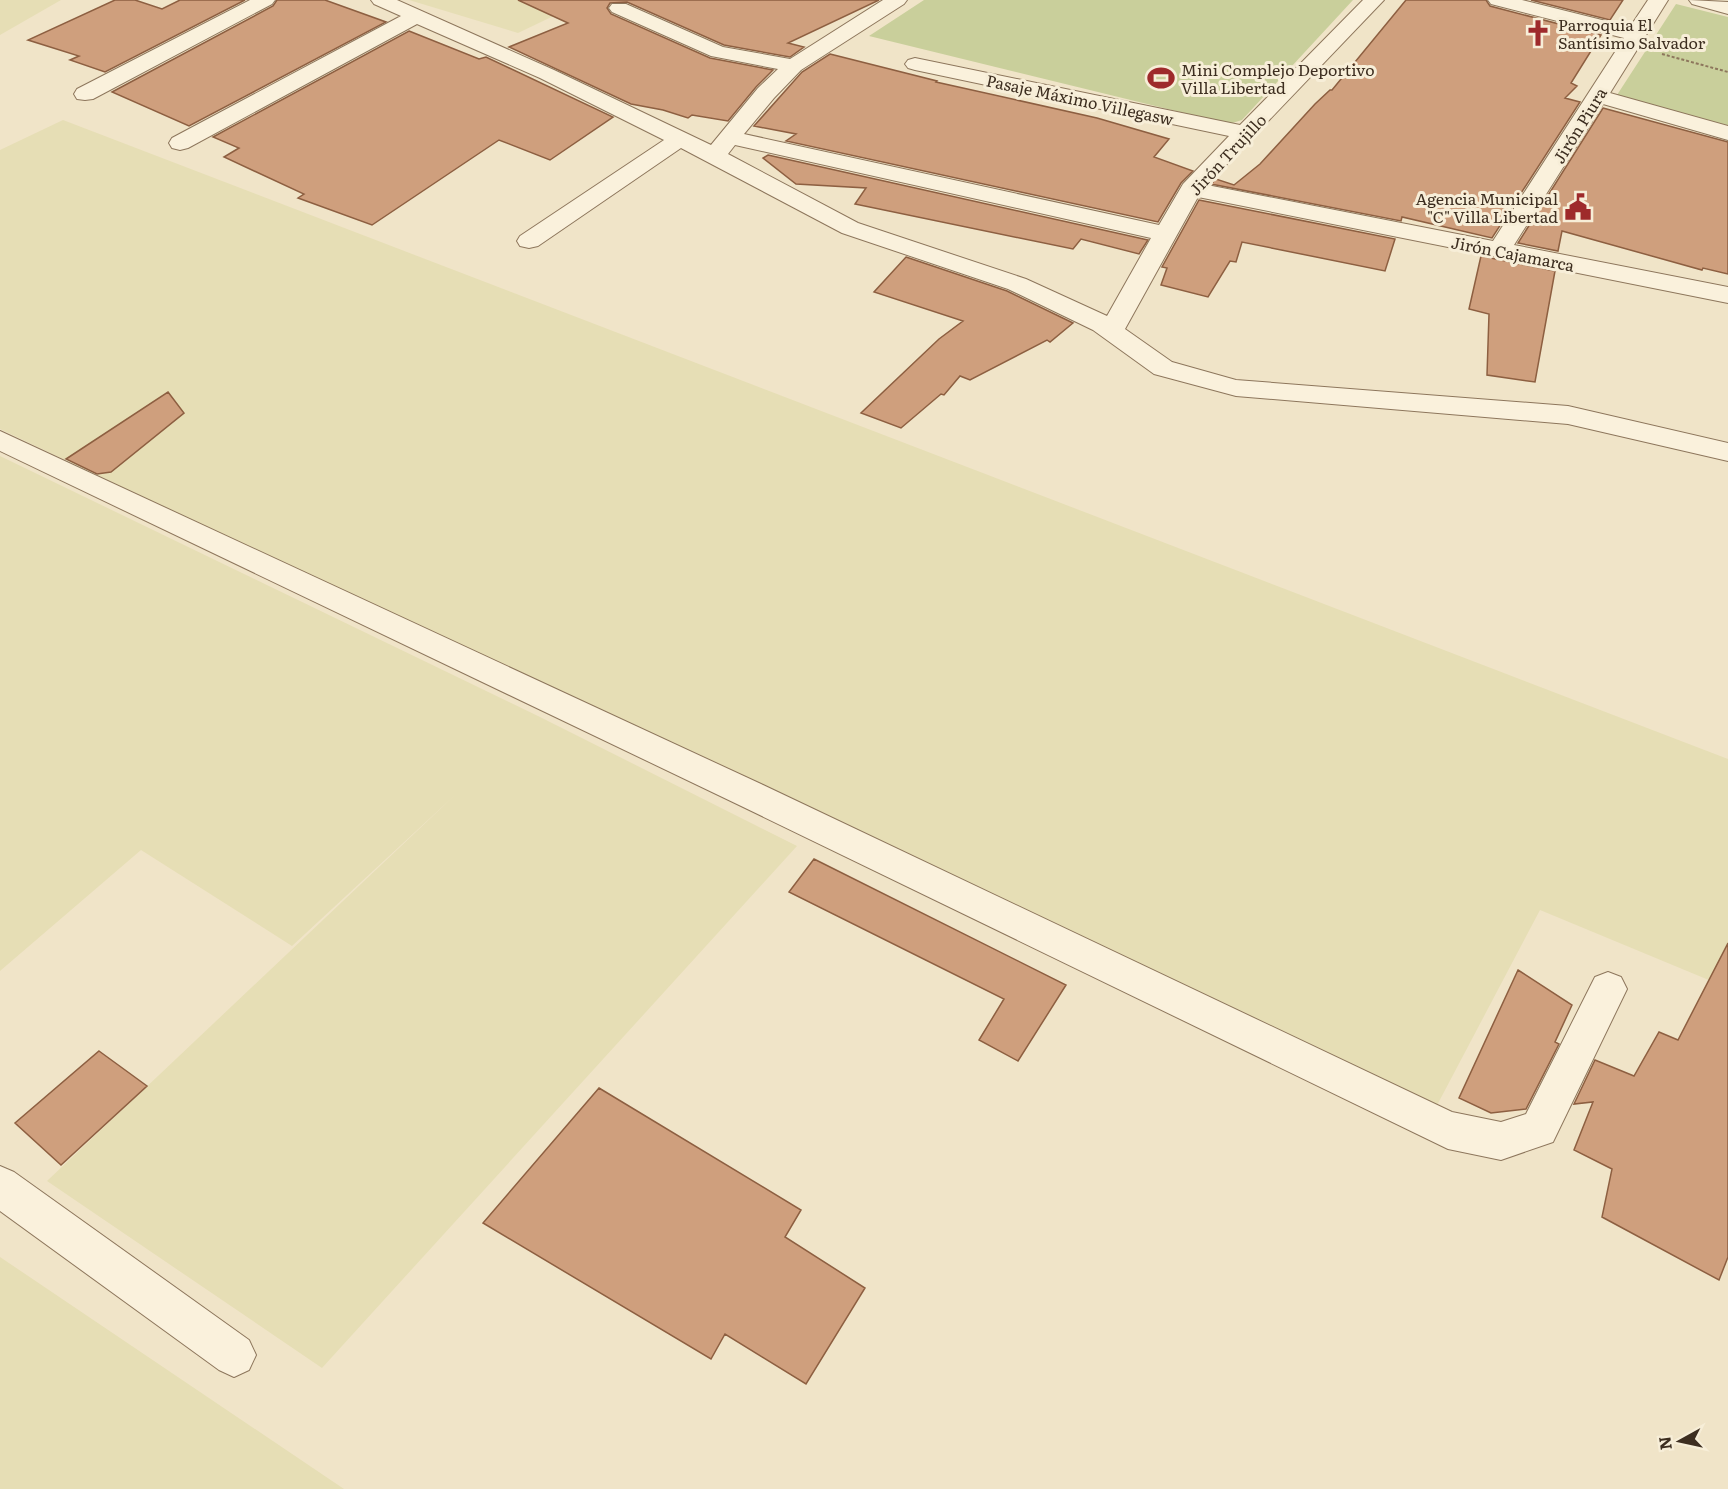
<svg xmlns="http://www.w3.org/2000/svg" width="1728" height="1489" viewBox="0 0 1728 1489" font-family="Literata,serif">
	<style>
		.farmland { fill: #e6deb5 }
		.green { fill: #c9cf9b }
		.building { fill: #cf9f7d; stroke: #8d5f41; stroke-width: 1.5 }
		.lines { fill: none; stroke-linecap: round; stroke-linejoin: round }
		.minor-casing { stroke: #8d765c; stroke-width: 2 }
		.path { stroke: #8d765c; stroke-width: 2; stroke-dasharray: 3 2; stroke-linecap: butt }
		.minor { fill: #faf1dc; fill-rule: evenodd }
		.labels { text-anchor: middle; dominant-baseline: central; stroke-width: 6; stroke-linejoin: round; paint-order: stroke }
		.far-poi-label { font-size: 16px; fill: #3d2e20; stroke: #f7eed8; text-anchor: start }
		.far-street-label { font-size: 16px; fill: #3d2e20; stroke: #f7eed8 }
	</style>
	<rect width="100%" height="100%" fill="#f0e4c8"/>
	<path class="farmland" d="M 0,0 L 61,0 L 0,35 Z
		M 409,0 L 587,0 L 518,33 Z
		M 63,120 L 1728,759 L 1728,988 L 1540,910 L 1434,1111 L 0,429 L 0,150 Z
		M 0,456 L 538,716 L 797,846 L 322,1368 L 47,1181 L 455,795 L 292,946 L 141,850 L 0,971 Z
		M 0,1257 L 344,1489 L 0,1489 Z"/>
	<path class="green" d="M 924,0 L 1353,0 L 1242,120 L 1229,124 L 869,36 Z
		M 1676,4 L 1728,17 L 1728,127 L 1617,95 Z"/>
	<path class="building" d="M 115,0 L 135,0 L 162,9 L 180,0 L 245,0 L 105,72 L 70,60 L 79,56 L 28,40 Z
		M 277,0 L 325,0 L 386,22 L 189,126 L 112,92 L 273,6 Z
		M 518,0 L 879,0 L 788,43 L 804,47 L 790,57 L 724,45 L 627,2 L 610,3 L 607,8 L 611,14 L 710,58 L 773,70 L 756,87 L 728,121 L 692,115 L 688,118 L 663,110 L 631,104 L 509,47 L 568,23 Z
		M 1406,0 L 1486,0 L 1490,6 L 1601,35 L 1571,83 L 1577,86 L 1565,98 L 1580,102 L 1492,238 L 1402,217 L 1401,221 L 1211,184 L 1216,179 L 1234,185 L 1260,164 L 1315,104 L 1330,90 L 1332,90 Z
		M 1531,0 L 1623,0 L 1610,20 Z
		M 409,31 L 479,59 L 486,57 L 613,117 L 550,160 L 499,140 L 372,225 L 298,198 L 304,194 L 224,157 L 239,148 L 213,137 Z
		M 830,54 L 937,81 L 936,82 L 1097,118 L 1169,139 L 1154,157 L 1193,171 L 1181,183 L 1158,222 L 786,141 L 796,134 L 754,126 L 802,72 Z
		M 1603,108 L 1728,142 L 1728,274 L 1703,268 L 1702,270 L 1562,231 L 1558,251 L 1518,243 Z
		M 768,155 L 1148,240 L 1139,254 L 1081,239 L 1073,249 L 855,204 L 866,188 L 796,184 L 763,158 Z
		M 1199,200 L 1395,239 L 1385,271 L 1242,242 L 1236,262 L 1230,261 L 1208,297 L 1161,285 L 1167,268 L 1162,267 Z
		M 1481,256 L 1555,271 L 1535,382 L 1487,375 L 1489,314 L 1469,309 Z
		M 906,257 L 1007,291 L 1073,323 L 1050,342 L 1047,340 L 970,380 L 960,376 L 944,395 L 941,394 L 901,428 L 861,413 L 939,339 L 963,321 L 874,292 Z
		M 168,392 L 184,413 L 111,472 L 97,474 L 66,459 Z
		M 814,859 L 1066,985 L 1018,1061 L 979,1040 L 1004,999 L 789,892 Z
		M 1728,943 L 1728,1257 L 1719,1280 L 1602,1217 L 1612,1169 L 1574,1150 L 1593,1102 L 1574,1104 L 1595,1060 L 1634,1076 L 1659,1032 L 1678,1040 Z
		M 1518,970 L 1572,1005 L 1555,1042 L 1559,1044 L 1526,1109 L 1491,1113 L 1459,1098 Z
		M 99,1051 L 147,1086 L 61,1165 L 15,1123 Z
		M 599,1088 L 801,1210 L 785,1237 L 865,1288 L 806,1384 L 725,1334 L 711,1359 L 483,1223 Z"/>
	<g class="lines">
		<defs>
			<path id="minor" d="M 250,0 L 275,0 L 272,4 L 93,99 L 85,100 L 77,99 L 74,94 L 77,89 Z
				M 371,0 L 397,0 L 554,70 L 711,145 L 758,88 L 778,69 L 711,56 L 612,12 L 609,8 L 612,4 L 626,4 L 723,47 L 790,59 L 883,0 L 907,0 L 904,4 L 801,70 L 774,98 L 744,134 L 1159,225 L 1183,184 L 1229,136 L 915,70 L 908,68 L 905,64 L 908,60 L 915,58 L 1240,125 L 1363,0 L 1384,0 L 1207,185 L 1493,241 L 1624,38 L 1491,4 L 1488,0 L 1522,0 L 1630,27 L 1648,0 L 1668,0 L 1610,93 L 1728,126 L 1728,140 L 1603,104 L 1514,245 L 1728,287 L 1728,303 L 1198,197 L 1125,329 L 1172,362 L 1236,380 L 1568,406 L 1728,443 L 1728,461 L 1568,424 L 1236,396 L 1154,374 L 1093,330 L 1008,289 L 842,233 L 681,148 L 538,246 L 529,248 L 520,246 L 517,241 L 520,236 L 664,140 L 540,78 L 417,24 L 188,148 L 180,150 L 172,148 L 169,143 L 172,138 L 401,16 L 374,4 ZM 735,145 L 1151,238 L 1107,316 L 1026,279 L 858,223 L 728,154 Z
				M 1689,0 L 1728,2 L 1728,14 L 1692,4 Z
				M 0,431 L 761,784 L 1452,1112 L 1501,1122 L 1526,1114 L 1595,977 L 1608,972 L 1621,977 L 1627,989 L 1553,1142 L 1501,1160 L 1448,1149 L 737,804 L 0,451 Z
				M 0,1166 L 14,1172 L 249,1340 L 256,1355 L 249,1370 L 234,1377 L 219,1370 L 0,1211 Z"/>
		</defs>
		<use href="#minor" class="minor-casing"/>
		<path class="path" d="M 1662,54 L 1728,72"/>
		<use href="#minor" class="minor"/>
	</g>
	<defs>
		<symbol id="church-bare" viewBox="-9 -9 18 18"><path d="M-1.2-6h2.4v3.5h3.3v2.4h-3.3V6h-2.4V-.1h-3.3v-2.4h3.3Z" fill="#9e2a2b" stroke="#f7eed8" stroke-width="2.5" paint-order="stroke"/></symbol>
		<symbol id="stadium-bare" viewBox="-9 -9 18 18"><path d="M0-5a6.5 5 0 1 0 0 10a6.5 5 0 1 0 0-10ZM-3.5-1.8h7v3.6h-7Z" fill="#9e2a2b" stroke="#f7eed8" stroke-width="2.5" paint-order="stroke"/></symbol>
		<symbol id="civic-bare" viewBox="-9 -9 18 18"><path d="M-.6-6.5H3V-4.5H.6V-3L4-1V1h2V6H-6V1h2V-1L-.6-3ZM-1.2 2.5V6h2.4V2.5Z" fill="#9e2a2b" stroke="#f7eed8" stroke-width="2.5" paint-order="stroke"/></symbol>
	</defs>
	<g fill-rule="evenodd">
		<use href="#church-bare" x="1519" y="14" width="38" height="38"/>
		<use href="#stadium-bare" x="1142" y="59" width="38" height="38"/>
		<use href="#civic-bare" x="1559" y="188" width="38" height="38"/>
	</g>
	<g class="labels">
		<g class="far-poi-label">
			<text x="1558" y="24">Parroquia El<tspan x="1558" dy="18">Santísimo Salvador</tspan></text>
			<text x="1181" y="69">Mini Complejo Deportivo<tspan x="1181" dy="18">Villa Libertad</tspan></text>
			<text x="1558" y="198" text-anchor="end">Agencia Municipal<tspan x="1558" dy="18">"C" Villa Libertad</tspan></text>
		</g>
		<g class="far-street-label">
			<text transform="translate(1080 99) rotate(12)">Pasaje Máximo Villegasw</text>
			<text transform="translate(1579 125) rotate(-58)">Jirón Piura</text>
			<text transform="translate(1227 154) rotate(-47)">Jirón Trujillo</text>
			<text transform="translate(1513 253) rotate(11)">Jirón Cajamarca</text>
		</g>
	</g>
	<g transform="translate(1680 1441) rotate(262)" stroke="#f7eed8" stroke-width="4.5" paint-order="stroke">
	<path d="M0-4.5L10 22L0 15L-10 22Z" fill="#3d2e20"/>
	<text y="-9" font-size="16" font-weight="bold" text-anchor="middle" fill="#3d2e20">N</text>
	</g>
</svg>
